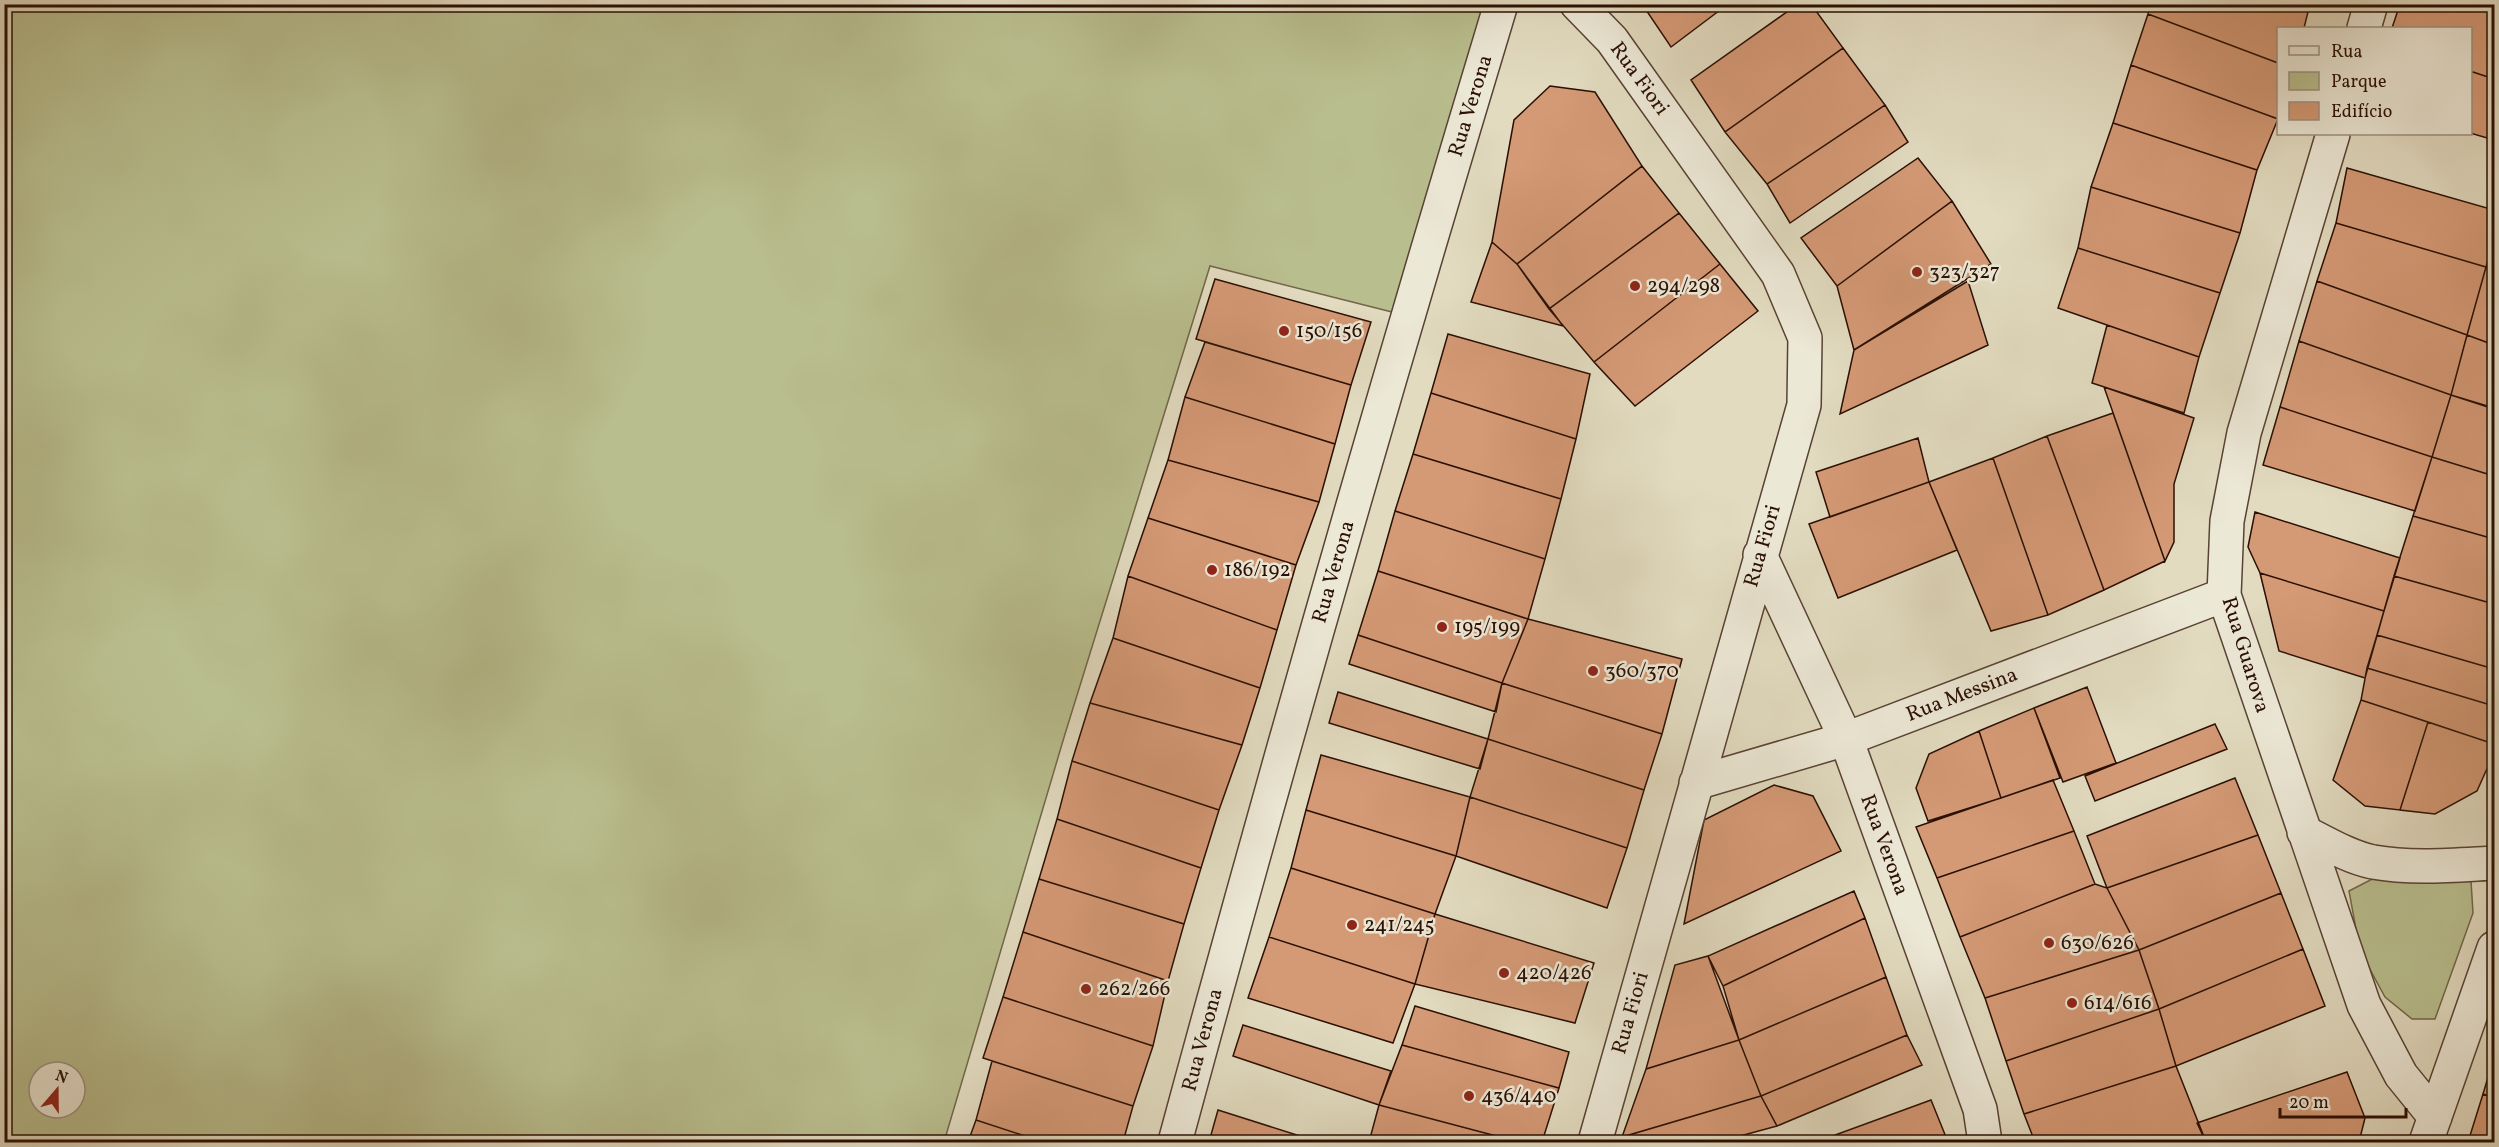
<svg xmlns="http://www.w3.org/2000/svg" width="2499" height="1147" viewBox="0 0 2499 1147" font-family="Vollkorn,serif">
	<style>
		.green { fill: #b9be8e; stroke: #726649; stroke-width: 1.5; fill-rule: evenodd }
		.building { fill: #d49975; stroke: #2a0f04; stroke-width: 1.5 }
		.lines { fill: none; stroke-linecap: round; stroke-linejoin: round }
		.minor-casing { stroke: #584233; stroke-width: 36 }
		.minor { stroke: #ece8d6; stroke-width: 33 }
		.poi-dot { fill: #8f2418; stroke: #ece8d6; stroke-width: 2 }
		.labels { text-anchor: middle; dominant-baseline: central; stroke-width: 5; stroke-linejoin: round; paint-order: stroke }
		.street-label { font-size: 21px; fill: #2a0f04; stroke: #ece8d6 }
		.poi-label { font-size: 21px; fill: #2a0f04; stroke: #ece8d6; text-anchor: start }
	</style>
	<rect width="100%" height="100%" fill="#e2dbc0"/>
	<filter id="stains"><feTurbulence type="fractalNoise" baseFrequency=".00333" numOctaves="4"/><feColorMatrix values="0 0 0 0 .2 0 0 0 0 .09 0 0 0 0 .02 0 0 0 .5 -.17"/></filter>
	<radialGradient id="worn" r=".72"><stop offset=".6" stop-color="#630" stop-opacity="0"/><stop offset="1" stop-color="#630" stop-opacity=".3"/></radialGradient>
	<path class="green" d="M 5,5 L 1501,5 L 1408,316 L 1210,266 L 1065,734 L 944,1142 L 5,1142 ZM 39,1072 L 75,1072 L 75,1108 L 39,1108 Z
		M 2380,875 L 2422,876 L 2471,881 L 2473,913 L 2435,1019 L 2412,1019 L 2385,997 L 2360,951 L 2349,891 Z"/>
	<path class="building" d="M 1642,4 L 1728,4 L 1671,47 Z
		M 1798,4 L 1811,4 L 1843,48 L 1725,132 L 1691,80 Z
		M 2151,4 L 2310,4 L 2304,28 L 2278,28 L 2278,63 L 2148,14 Z
		M 2400,4 L 2470,4 L 2494,12 L 2494,79 L 2470,71 L 2470,28 L 2392,28 Z
		M 2470,4 L 2494,4 L 2494,12 Z
		M 2148,14 L 2278,63 L 2278,119 L 2131,65 Z
		M 1843,48 L 1885,105 L 1767,184 L 1725,132 Z
		M 2131,65 L 2278,119 L 2257,170 L 2113,123 Z
		M 2470,71 L 2494,79 L 2494,140 L 2470,133 Z
		M 1550,86 L 1595,92 L 1642,166 L 1517,264 L 1492,242 L 1514,120 Z
		M 1885,105 L 1908,142 L 1790,223 L 1767,184 Z
		M 2113,123 L 2257,170 L 2240,233 L 2091,187 Z
		M 1918,158 L 1952,201 L 1837,286 L 1801,238 Z
		M 1642,166 L 1679,213 L 1549,309 L 1517,264 Z
		M 2347,168 L 2494,210 L 2494,238 L 2486,267 L 2336,223 Z
		M 2091,187 L 2240,233 L 2220,293 L 2078,248 Z
		M 1952,201 L 1991,264 L 1854,350 L 1837,286 Z
		M 1679,213 L 1720,264 L 1594,362 L 1549,309 Z
		M 2336,223 L 2486,267 L 2467,335 L 2317,281 Z
		M 2494,238 L 2494,270 L 2486,267 Z
		M 1492,242 L 1517,264 L 1563,326 L 1471,302 Z
		M 2078,248 L 2220,293 L 2199,357 L 2058,308 Z
		M 1720,264 L 1758,311 L 1635,406 L 1594,362 Z
		M 2486,267 L 2494,270 L 2494,345 L 2467,335 Z
		M 1215,279 L 1371,322 L 1351,385 L 1196,339 Z
		M 1968,281 L 1988,345 L 1840,414 L 1854,350 Z
		M 2317,281 L 2467,335 L 2451,395 L 2299,341 Z
		M 2107,325 L 2199,357 L 2184,413 L 2092,383 Z
		M 1448,334 L 1590,374 L 1576,439 L 1431,393 Z
		M 2467,335 L 2494,345 L 2494,408 L 2451,395 Z
		M 2299,341 L 2451,395 L 2432,457 L 2280,407 Z
		M 1205,342 L 1351,385 L 1335,444 L 1185,397 Z
		M 2104,387 L 2194,418 L 2174,484 L 2174,542 L 2165,561 Z
		M 1431,393 L 1576,439 L 1561,499 L 1413,454 Z
		M 2451,395 L 2494,409 L 2494,476 L 2432,457 Z
		M 1185,397 L 1335,444 L 1319,502 L 1168,460 Z
		M 2280,407 L 2432,457 L 2415,511 L 2263,465 Z
		M 2113,413 L 2165,561 L 2104,590 L 2047,436 Z
		M 2047,436 L 2104,590 L 2048,615 L 1993,458 Z
		M 1918,438 L 1929,482 L 1830,517 L 1816,472 Z
		M 1413,454 L 1561,499 L 1545,559 L 1395,511 Z
		M 2432,457 L 2494,476 L 2494,539 L 2413,516 Z
		M 1993,458 L 2048,615 L 1991,631 L 1929,482 Z
		M 1168,460 L 1319,502 L 1296,565 L 1148,518 Z
		M 1929,482 L 1957,550 L 1838,598 L 1809,524 Z
		M 1395,511 L 1545,559 L 1528,619 L 1378,571 Z
		M 2255,512 L 2400,558 L 2384,611 L 2260,573 L 2248,547 Z
		M 2413,516 L 2494,539 L 2494,604 L 2394,576 Z
		M 1148,518 L 1296,565 L 1277,630 L 1128,576 Z
		M 1378,571 L 1528,619 L 1502,683 L 1358,635 Z
		M 2260,573 L 2384,611 L 2365,678 L 2279,651 Z
		M 1128,576 L 1277,630 L 1260,688 L 1113,638 Z
		M 2394,576 L 2494,604 L 2494,669 L 2377,635 Z
		M 1528,619 L 1682,659 L 1662,734 L 1502,683 Z
		M 1358,635 L 1502,683 L 1496,712 L 1349,664 Z
		M 2377,635 L 2494,669 L 2494,706 L 2367,668 Z
		M 1113,638 L 1260,688 L 1242,745 L 1090,703 Z
		M 2367,668 L 2494,706 L 2494,744 L 2361,700 Z
		M 1502,683 L 1662,734 L 1644,790 L 1488,739 Z
		M 2087,687 L 2116,763 L 2063,782 L 2034,708 Z
		M 1338,692 L 1488,739 L 1480,769 L 1329,723 Z
		M 2361,700 L 2428,722 L 2400,810 L 2365,806 L 2333,780 Z
		M 1090,703 L 1242,745 L 1219,810 L 1072,761 Z
		M 2034,708 L 2060,778 L 2001,798 L 1979,731 Z
		M 2428,722 L 2494,744 L 2494,753 L 2477,791 L 2435,814 L 2400,810 Z
		M 2215,724 L 2227,749 L 2095,801 L 2085,776 Z
		M 1979,731 L 2001,798 L 1928,821 L 1916,788 L 1929,754 Z
		M 1488,739 L 1644,790 L 1627,848 L 1470,797 Z
		M 1321,755 L 1470,797 L 1456,856 L 1306,810 Z
		M 1072,761 L 1219,810 L 1201,868 L 1057,819 Z
		M 2235,778 L 2258,835 L 2107,888 L 2087,836 Z
		M 2053,780 L 2074,831 L 1937,878 L 1916,827 Z
		M 1774,785 L 1813,796 L 1841,851 L 1684,924 L 1704,820 Z
		M 1470,797 L 1627,848 L 1607,908 L 1456,856 Z
		M 1306,810 L 1456,856 L 1435,914 L 1291,868 Z
		M 1057,819 L 1201,868 L 1184,924 L 1039,879 Z
		M 2074,831 L 2095,884 L 1960,937 L 1937,878 Z
		M 2258,835 L 2281,893 L 2139,950 L 2107,888 Z
		M 1291,868 L 1435,914 L 1415,984 L 1269,937 Z
		M 1039,879 L 1184,924 L 1168,981 L 1023,932 Z
		M 2095,884 L 2107,888 L 2139,950 L 1985,998 L 1960,937 Z
		M 1854,891 L 1865,918 L 1723,986 L 1708,956 Z
		M 2281,893 L 2303,949 L 2159,1009 L 2139,950 Z
		M 1435,914 L 1594,963 L 1575,1023 L 1415,984 Z
		M 1865,918 L 1886,977 L 1739,1040 L 1723,986 Z
		M 1023,932 L 1168,981 L 1153,1046 L 1003,997 Z
		M 1269,937 L 1415,984 L 1393,1043 L 1248,998 Z
		M 2303,949 L 2325,1006 L 2176,1066 L 2159,1009 Z
		M 2139,950 L 2159,1009 L 2006,1061 L 1985,998 Z
		M 1708,956 L 1739,1040 L 1646,1069 L 1675,965 Z
		M 1886,977 L 1907,1035 L 1761,1096 L 1739,1040 Z
		M 1003,997 L 1153,1046 L 1133,1106 L 983,1058 Z
		M 1415,1006 L 1569,1052 L 1559,1088 L 1402,1045 Z
		M 2159,1009 L 2176,1066 L 2024,1114 L 2006,1061 Z
		M 1243,1025 L 1391,1071 L 1379,1105 L 1233,1056 Z
		M 1907,1035 L 1922,1065 L 1777,1126 L 1761,1096 Z
		M 1739,1040 L 1761,1096 L 1622,1137 L 1646,1069 Z
		M 1402,1045 L 1559,1088 L 1542,1142 L 1519,1142 L 1379,1105 Z
		M 992,1061 L 1133,1106 L 1123,1142 L 1043,1142 L 976,1120 Z
		M 2176,1066 L 2206,1142 L 2035,1142 L 2024,1114 Z
		M 2491,1067 L 2494,1068 L 2494,1098 L 2483,1094 Z
		M 2347,1072 L 2365,1118 L 2359,1142 L 2206,1142 L 2197,1123 Z
		M 2483,1094 L 2494,1098 L 2494,1142 L 2468,1142 Z
		M 1761,1096 L 1777,1126 L 1718,1142 L 1620,1142 L 1622,1137 Z
		M 1931,1100 L 1948,1142 L 1816,1142 Z
		M 1379,1105 L 1519,1142 L 1369,1142 Z
		M 1218,1110 L 1319,1142 L 1209,1142 Z
		M 976,1120 L 1043,1142 L 968,1142 Z"/>
	<g class="lines">
		<defs>
			<path id="minor" d="M 1577,4 L 1612,40 L 1778,274 L 1805,338 L 1804,405 L 1595,1142
				M 2364,28 L 2371,4
				M 2333,134 L 2244,433 L 2227,521 L 2224,595 L 2364,1005 L 2401,1075 L 2435,1117
				M 1760,555 L 1846,739 L 1980,1109 L 1985,1142
				M 1696,783 L 1846,739 L 2224,595
				M 2304,832 C 2326,843 2349,857 2373,862 C 2412,869 2455,865 2494,863
				M 1175,1142 C 1278,761 1387,382 1501,4
				M 2426,1142 L 2494,948"/>
		</defs>
		<use href="#minor" class="minor-casing"/>
		<use href="#minor" class="minor"/>
	</g>
	<g class="poi-dot">
		<circle cx="1917" cy="272" r="6"/>
		<circle cx="1635" cy="286" r="6"/>
		<circle cx="1284" cy="331" r="6"/>
		<circle cx="1212" cy="570" r="6"/>
		<circle cx="1442" cy="627" r="6"/>
		<circle cx="1593" cy="671" r="6"/>
		<circle cx="1352" cy="925" r="6"/>
		<circle cx="2049" cy="943" r="6"/>
		<circle cx="1504" cy="973" r="6"/>
		<circle cx="1086" cy="989" r="6"/>
		<circle cx="2072" cy="1003" r="6"/>
		<circle cx="1469" cy="1096" r="6"/>
	</g>
	<g class="labels">
		<g class="street-label">
			<text transform="translate(1639 79) rotate(54)">Rua Fiori</text>
			<text transform="translate(1471 106) rotate(-73)">Rua Verona</text>
			<text transform="translate(1763 546) rotate(-74)">Rua Fiori</text>
			<text transform="translate(1334 572) rotate(-74)">Rua Verona</text>
			<text transform="translate(2245 655) rotate(73)">Rua Guarova</text>
			<text transform="translate(1962 695) rotate(-21)">Rua Messina</text>
			<text transform="translate(1884 845) rotate(70)">Rua Verona</text>
			<text transform="translate(1631 1013) rotate(-74)">Rua Fiori</text>
			<text transform="translate(1203 1040) rotate(-75)">Rua Verona</text>
		</g>
		<g class="poi-label">
			<text x="1929" y="272">323/327</text>
			<text x="1647" y="286">294/298</text>
			<text x="1296" y="331">150/156</text>
			<text x="1224" y="570">186/192</text>
			<text x="1454" y="627">195/199</text>
			<text x="1605" y="671">360/370</text>
			<text x="1364" y="925">241/245</text>
			<text x="2061" y="943">630/626</text>
			<text x="1516" y="973">420/426</text>
			<text x="1098" y="989">262/266</text>
			<text x="2084" y="1003">614/616</text>
			<text x="1481" y="1096">436/440</text>
		</g>
	</g>
	<rect width="2499" height="1147" fill="none" stroke="#e2dbc0" stroke-width="24"/>
	<rect x="6" y="6" width="2487" height="1135" fill="none" stroke="#2a0f04" stroke-width="3"/>
	<rect x="12" y="12" width="2475" height="1123" fill="none" stroke="#2a0f04" stroke-width="1.5"/>
	<rect x="2277" y="27" width="195" height="108" fill="#ece8d6" stroke="#9e9182" stroke-width="1.5"/>
	<rect x="2289" y="46" width="30" height="9" fill="#ece8d6" stroke="#9e9182" stroke-width="1.5"/>
	<text x="2331" y="57" font-size="18" fill="#2a0f04">Rua</text>
	<rect x="2289" y="72" width="30" height="18" fill="#b9be8e" stroke="#9e9182" stroke-width="1.5"/>
	<text x="2331" y="87" font-size="18" fill="#2a0f04">Parque</text>
	<rect x="2289" y="102" width="30" height="18" fill="#d49975" stroke="#9e9182" stroke-width="1.5"/>
	<text x="2331" y="117" font-size="18" fill="#2a0f04">Edifício</text>
	<g transform="translate(57 1090) rotate(20)"><circle r="28" fill="#ece8d6" stroke="#9e9182" stroke-width="1.5"/>
	<path d="M0-4.5L10 22L0 15L-10 22Z" fill="#8f2418"/>
	<text y="-9" font-size="16" font-weight="bold" text-anchor="middle" fill="#2a0f04">N</text>
	</g>
	<path d="M2280 1108v9h126v-9" fill="none" stroke="#2a0f04" stroke-width="3"/>
	<text x="2289" y="1108" font-size="18" fill="#2a0f04" stroke="#ece8d6" stroke-width="4.5" paint-order="stroke">20 m</text>
	<rect width="100%" height="100%" filter="url(#stains)"/>
	<rect width="100%" height="100%" fill="url(#worn)"/>
</svg>
